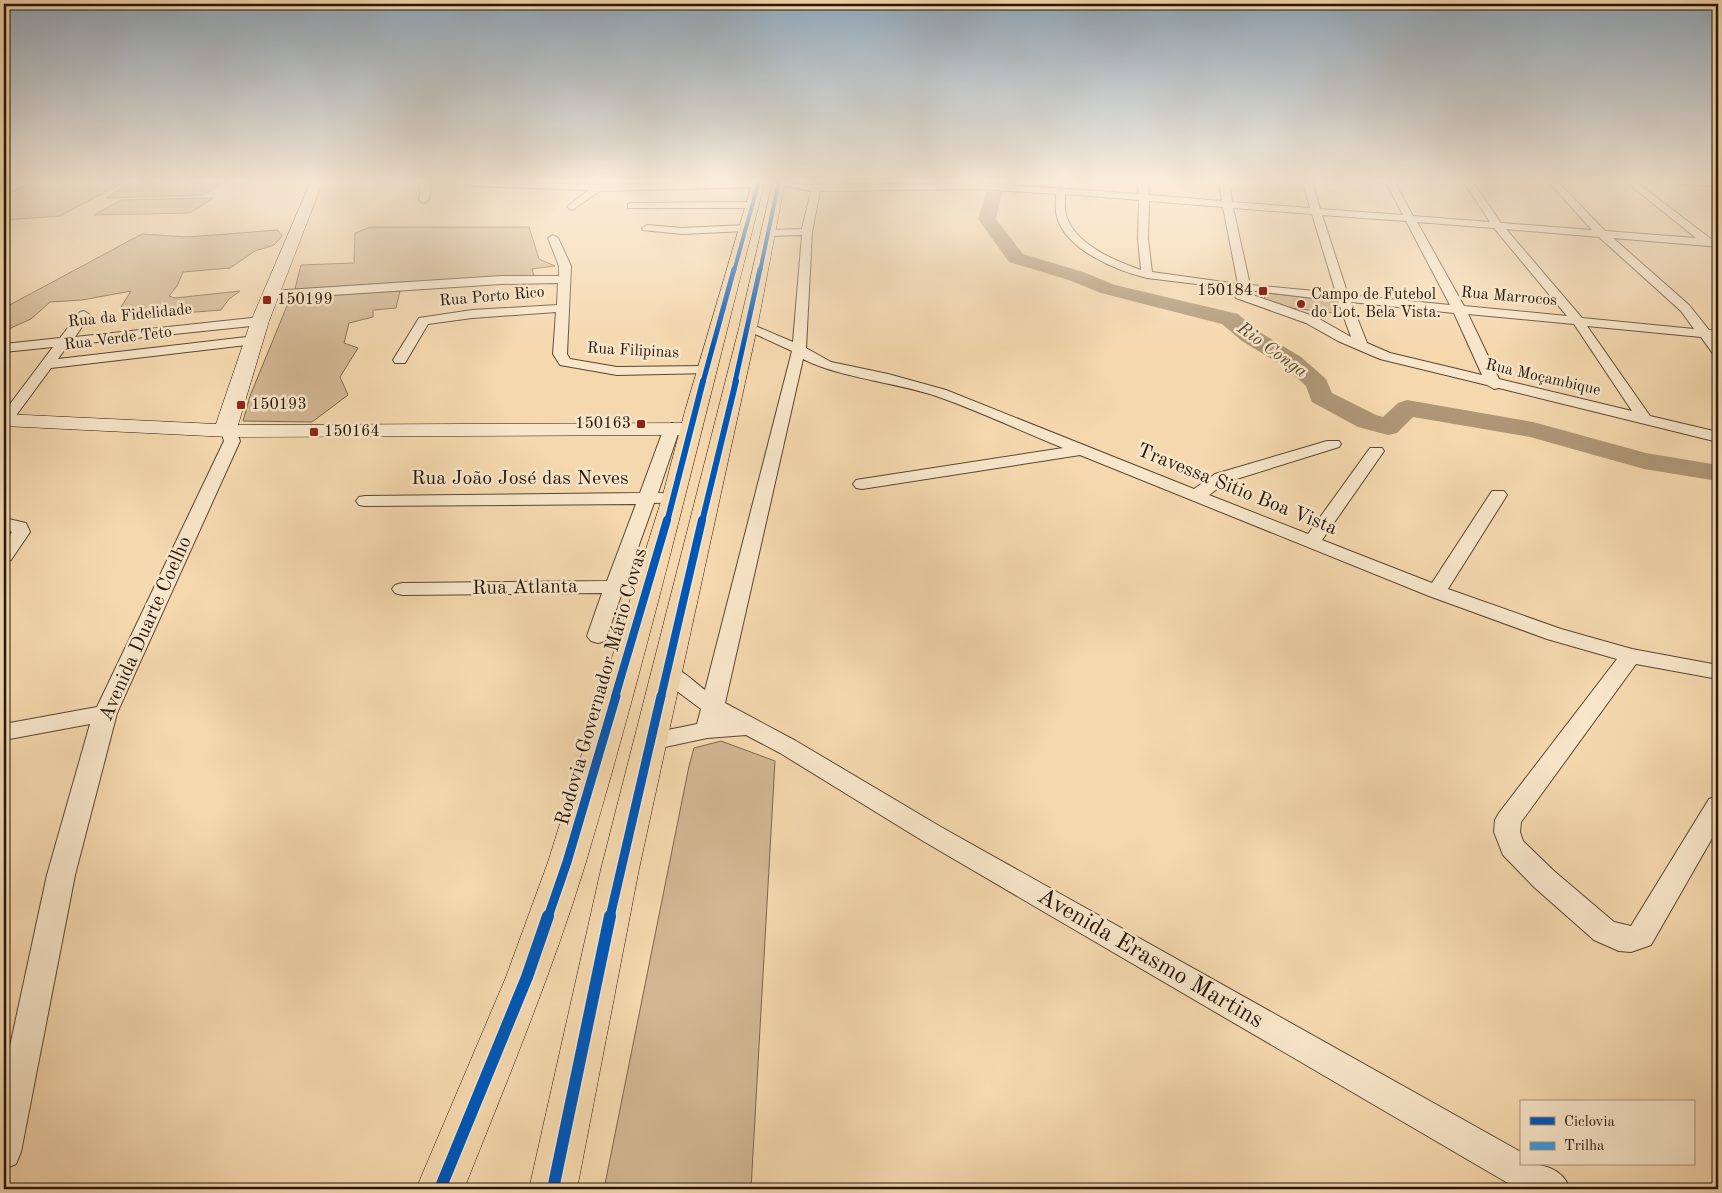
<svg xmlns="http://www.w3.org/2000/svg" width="1722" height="1193" viewBox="0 0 1722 1193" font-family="'Old Standard TT',serif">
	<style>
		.green { fill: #d2b792; stroke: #7c664e }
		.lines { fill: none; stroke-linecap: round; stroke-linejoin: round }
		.river { fill: #ae9676; fill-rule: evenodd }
		.street-casing { stroke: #594633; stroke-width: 2 }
		.secondary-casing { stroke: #25160a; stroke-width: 1 }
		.primary-casing { stroke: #25160a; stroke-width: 1 }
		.highway-casing { stroke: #25160a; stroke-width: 1 }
		.street { fill: #f8e6ca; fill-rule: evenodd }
		.secondary { fill: #f8e6ca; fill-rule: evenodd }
		.primary { fill: #f5d8ae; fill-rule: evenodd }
		.highway { fill: #f5d8ae; fill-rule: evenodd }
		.quiet { stroke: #3c9ade; stroke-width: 3; stroke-dasharray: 6 3; stroke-linecap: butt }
		.cycleway-far5-casing { stroke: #f8e6ca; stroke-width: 5.5 }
		.cycleway-far4-casing { stroke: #f8e6ca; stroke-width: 7 }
		.cycleway-far3-casing { stroke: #f8e6ca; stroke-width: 9 }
		.cycleway-far2-casing { stroke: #f8e6ca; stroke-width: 11 }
		.cycleway-far1-casing { stroke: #f8e6ca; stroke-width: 12 }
		.cycleway-casing { stroke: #f8e6ca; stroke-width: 15 }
		.cycleway-far5 { stroke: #0057b8; stroke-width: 4 }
		.cycleway-far4 { stroke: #0057b8; stroke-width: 5 }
		.cycleway-far3 { stroke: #0057b8; stroke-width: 6 }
		.cycleway-far2 { stroke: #0057b8; stroke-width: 8 }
		.cycleway-far1 { stroke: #0057b8; stroke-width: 9 }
		.cycleway { stroke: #0057b8; stroke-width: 12 }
		.poi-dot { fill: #8f2418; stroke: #f8e6ca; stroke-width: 2 }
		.labels { text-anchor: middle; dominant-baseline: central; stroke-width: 5; stroke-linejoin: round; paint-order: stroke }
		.far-poi-label { font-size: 16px; fill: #25160a; stroke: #f8e6ca; text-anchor: start }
		.far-street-label { font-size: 16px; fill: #25160a; stroke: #f8e6ca }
		.far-water-label { font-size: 18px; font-style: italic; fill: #5c4935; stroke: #f8e6ca }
		.street-label { font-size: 20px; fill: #25160a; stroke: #f8e6ca }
		.near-street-label { font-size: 24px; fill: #25160a; stroke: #f8e6ca }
	</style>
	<rect width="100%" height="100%" fill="#f5d8ae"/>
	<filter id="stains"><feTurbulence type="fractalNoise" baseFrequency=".004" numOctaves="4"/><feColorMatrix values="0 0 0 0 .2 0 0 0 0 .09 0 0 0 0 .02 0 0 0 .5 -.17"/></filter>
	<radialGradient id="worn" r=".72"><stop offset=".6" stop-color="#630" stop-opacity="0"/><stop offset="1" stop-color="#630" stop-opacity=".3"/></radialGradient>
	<path class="green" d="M 126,181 L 60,216 L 4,220 L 4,195 L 36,182 Z
		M 134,181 L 224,181 L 204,195 L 106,198 Z
		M 213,198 L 190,213 L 94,215 L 121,200 Z
		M 370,227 L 529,227 L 539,259 L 555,266 L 532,269 L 535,279 L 447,280 L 295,289 L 301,265 L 354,263 L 355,233 Z
		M 278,230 L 282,236 L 274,245 L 255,251 L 230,268 L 183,272 L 177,286 L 169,296 L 175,298 L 240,291 L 229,299 L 221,310 L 144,316 L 141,311 L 121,307 L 131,291 L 82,300 L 50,302 L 31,319 L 4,331 L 4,308 L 142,234 L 188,237 Z
		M 400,291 L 396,308 L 373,310 L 373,317 L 349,323 L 344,343 L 358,348 L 340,377 L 348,395 L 312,422 L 243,421 L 250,396 L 289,301 L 341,293 Z
		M 1266,293 L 1333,300 L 1334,313 L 1273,306 L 1263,302 Z
		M 721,741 L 775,761 L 751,1189 L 604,1189 L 689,766 L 694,748 Z"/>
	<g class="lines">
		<path class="river" d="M 973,181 L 990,181 L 1002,192 L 996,219 L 1023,254 L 1083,272 L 1115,285 L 1238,314 L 1258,331 L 1301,357 L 1326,379 L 1332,393 L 1376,415 L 1383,417 L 1398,403 L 1407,400 L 1533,422 L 1646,453 L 1718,465 L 1718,481 L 1644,469 L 1530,437 L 1413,417 L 1397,433 L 1388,435 L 1358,427 L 1312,402 L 1306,386 L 1285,367 L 1242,341 L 1222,324 L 1101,293 L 1069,280 L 1009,262 L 978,219 L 986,193 Z"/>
		<defs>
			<path id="street" d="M 421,181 L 431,181 L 429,200 L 424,203 L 419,200 Z
				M 468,181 L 598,185 L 754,181 L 763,184 L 758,187 L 600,191 L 572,210 L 567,207 L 569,205 L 589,190 L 471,186 L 468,185 Z
				M 775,181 L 810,185 L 982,183 L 1139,194 L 1137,181 L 1147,181 L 1149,195 L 1222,201 L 1219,181 L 1229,181 L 1232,202 L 1310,208 L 1303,181 L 1312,181 L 1320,209 L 1403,215 L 1385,181 L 1394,181 L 1413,216 L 1490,222 L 1463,181 L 1472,181 L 1501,223 L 1592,230 L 1548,181 L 1557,181 L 1605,231 L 1696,238 L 1625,181 L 1635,181 L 1711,239 L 1718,240 L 1718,246 L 1709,246 L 1613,238 L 1689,305 L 1709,330 L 1718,331 L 1718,339 L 1715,339 L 1718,342 L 1718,355 L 1713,354 L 1701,337 L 1587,326 L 1650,416 L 1718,432 L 1718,442 L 1499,388 L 1494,389 L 1487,385 L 1380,359 L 1338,341 L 1306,323 L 1236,298 L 1234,295 L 1236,292 L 1244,292 L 1316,317 L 1351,337 L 1338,301 L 1147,278 C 1117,271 1066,250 1057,217 C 1055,210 1056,201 1056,194 L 982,189 L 820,191 L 812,232 L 806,348 L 831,362 L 888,374 L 946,390 L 1194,489 L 1215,474 L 1327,441 L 1339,441 L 1341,444 L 1339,447 L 1227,482 L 1209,495 L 1308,534 L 1370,448 L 1382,448 L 1384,451 L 1322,540 L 1432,583 L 1492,491 L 1504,491 L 1507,495 L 1448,589 L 1561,629 L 1632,649 L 1718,665 L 1718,679 L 1636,664 L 1521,822 L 1520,832 L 1523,841 L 1554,871 L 1614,922 L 1631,926 L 1709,799 L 1718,796 L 1718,828 L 1651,945 L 1631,952 L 1619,951 L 1594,940 L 1534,887 L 1503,855 L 1494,832 L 1495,820 L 1499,813 L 1617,659 L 1547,639 L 1429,596 L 1080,455 L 862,489 L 856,488 L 853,484 L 856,480 L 862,479 L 1063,448 C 1021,431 979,411 936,396 C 895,382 840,378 803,359 L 725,703 L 796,741 L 941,827 L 1521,1152 L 1521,1164 C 1542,1164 1562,1167 1570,1189 L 1518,1189 L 923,841 L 780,753 L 746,735 L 707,738 L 651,750 L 643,747 L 639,741 L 643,735 L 697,724 L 701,709 L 658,677 L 655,672 L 658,667 C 676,662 692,680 705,690 L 792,351 L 742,328 L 743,325 L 753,325 L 793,342 L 802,235 L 768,236 L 763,233 L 768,230 L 802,229 L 811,191 L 776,184 ZM 1065,194 L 1139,200 L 1138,239 L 1141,270 C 1115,261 1077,245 1067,218 C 1064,211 1065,202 1065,194 ZM 1149,201 L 1223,207 L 1238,284 L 1152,272 L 1148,239 ZM 1233,208 L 1312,214 L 1336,293 L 1250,285 ZM 1322,215 L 1406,221 L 1450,305 L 1348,295 ZM 1417,222 L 1494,228 L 1567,316 L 1464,306 ZM 1506,229 L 1599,237 L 1681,311 L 1694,329 L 1582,318 ZM 1351,302 L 1454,313 L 1482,375 L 1390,353 L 1367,343 ZM 1468,314 L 1574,324 L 1632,411 L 1499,379 Z
				M 1677,181 L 1715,181 L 1718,182 L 1718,186 L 1681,184 Z
				M 631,203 L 752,202 L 757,205 L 752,208 L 628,208 L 628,204 Z
				M 647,225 L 682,228 L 746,225 L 751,228 L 746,231 L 682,234 L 643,230 L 642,228 Z
				M 553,235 L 558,238 L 571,266 L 567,354 L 570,359 L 617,367 L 706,366 L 713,370 L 711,373 L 617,375 L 560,365 L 553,354 L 556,312 L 472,318 L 428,324 L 405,363 L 395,363 L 393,360 L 419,318 L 472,310 L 557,305 L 558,283 L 501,284 L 271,299 L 265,295 L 271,291 L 501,276 L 559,276 L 559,266 L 548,238 Z
				M 84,311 L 90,315 L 75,337 L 260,317 L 266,321 L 260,325 L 68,345 L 58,359 L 255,336 L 262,340 L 255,344 L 51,368 L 9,425 L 4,427 L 4,412 L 53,347 L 4,352 L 4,344 L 60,338 L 80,312 Z
				M 672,423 L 680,428 L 658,493 L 680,494 L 683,498 L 680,502 L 654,503 L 626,581 L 656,583 L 659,587 L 656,591 L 622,593 L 605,641 L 598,643 L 591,641 L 587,636 L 602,593 L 402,595 L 395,593 L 392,589 L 395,585 L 402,583 L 607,581 L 636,504 L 365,506 L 359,505 L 356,501 L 359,497 L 365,496 L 640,493 L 664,428 Z
				M 229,426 L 235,428 L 240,441 L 117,713 L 75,875 L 21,1152 L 16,1164 L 4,1169 L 4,1074 L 47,875 L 90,724 L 4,740 L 4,724 L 97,707 L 224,441 L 221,431 Z
				M 4,518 L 26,523 L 30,532 L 11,560 L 4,562 L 4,543 L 12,532 L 4,528 Z"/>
			<path id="secondary" d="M 311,181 L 323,181 L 269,321 L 238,425 L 691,423 L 699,424 L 702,429 L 699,434 L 691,435 L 229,437 L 4,426 L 4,414 L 216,424 L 251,321 Z"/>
			<path id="primary" d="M 16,181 L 34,181 L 4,195 L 4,187 Z"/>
			<path id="highway" d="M 753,181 L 765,181 C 706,408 653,637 586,862 C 552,973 507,1081 464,1189 L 416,1189 L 506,977 L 548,862 L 662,498 L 685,411 Z
				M 773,181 L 785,181 L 757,328 L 639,869 L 577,1189 L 529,1189 L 601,869 L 739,328 Z"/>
		</defs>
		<use href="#street" class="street-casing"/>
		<use href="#secondary" class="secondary-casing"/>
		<use href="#primary" class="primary-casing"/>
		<use href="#highway" class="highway-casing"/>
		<use href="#street" class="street"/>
		<use href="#secondary" class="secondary"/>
		<use href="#primary" class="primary"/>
		<use href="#highway" class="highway"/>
		<path class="quiet" d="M 1060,191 L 1062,181"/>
		<defs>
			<path id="cycleway-far5" d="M 734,271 L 759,181
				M 760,271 L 779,181"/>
			<path id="cycleway-far4" d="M 703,382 L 734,269
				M 735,382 L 760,269"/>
			<path id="cycleway-far3" d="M 667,522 L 703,381
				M 702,522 L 736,381"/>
			<path id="cycleway-far2" d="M 615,697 L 667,520
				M 661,697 L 702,520"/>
			<path id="cycleway-far1" d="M 548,917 L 567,862 L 616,696
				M 610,917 L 661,696"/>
			<path id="cycleway" d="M 440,1189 L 527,977 L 548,916
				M 553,1189 L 610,916"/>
		</defs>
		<use href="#cycleway-far5" class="cycleway-far5-casing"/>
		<use href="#cycleway-far4" class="cycleway-far4-casing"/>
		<use href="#cycleway-far3" class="cycleway-far3-casing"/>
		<use href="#cycleway-far2" class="cycleway-far2-casing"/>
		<use href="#cycleway-far1" class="cycleway-far1-casing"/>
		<use href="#cycleway" class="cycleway-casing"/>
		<use href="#cycleway-far5" class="cycleway-far5"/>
		<use href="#cycleway-far4" class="cycleway-far4"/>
		<use href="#cycleway-far3" class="cycleway-far3"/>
		<use href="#cycleway-far2" class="cycleway-far2"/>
		<use href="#cycleway-far1" class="cycleway-far1"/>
		<use href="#cycleway" class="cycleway"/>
	</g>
	<linearGradient id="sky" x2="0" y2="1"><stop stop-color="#91a8ba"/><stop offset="0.52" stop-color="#faeddb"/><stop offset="1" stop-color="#faeddb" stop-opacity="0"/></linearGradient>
	<rect width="1722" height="348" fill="url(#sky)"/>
	<g class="poi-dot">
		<rect x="1258" y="286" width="10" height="10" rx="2.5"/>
		<rect x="262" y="295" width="10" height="10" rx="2.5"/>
		<circle cx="1301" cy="304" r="5"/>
		<rect x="236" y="400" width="10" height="10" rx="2.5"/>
		<rect x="636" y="419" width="10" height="10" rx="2.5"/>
		<rect x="309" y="427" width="10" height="10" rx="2.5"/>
	</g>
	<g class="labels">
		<g class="far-poi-label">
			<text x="1253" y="291" text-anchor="end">150184</text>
			<text x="1311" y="295">Campo de Futebol<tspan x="1311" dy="18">do Lot. Bela Vista.</tspan></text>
			<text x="277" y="300">150199</text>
			<text x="251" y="405">150193</text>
			<text x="631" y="424" text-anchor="end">150163</text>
			<text x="324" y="432">150164</text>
		</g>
		<g class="far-street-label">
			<text transform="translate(492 297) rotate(-5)">Rua Porto Rico</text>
			<text transform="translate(1509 297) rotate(5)">Rua Marrocos</text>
			<text transform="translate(130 316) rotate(-6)">Rua da Fidelidade</text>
			<text transform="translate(118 339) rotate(-7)">Rua Verde Teto</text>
			<text transform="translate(633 351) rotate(3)">Rua Filipinas</text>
			<text transform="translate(1543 378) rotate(13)">Rua Moçambique</text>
		</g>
		<g class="far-water-label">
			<text transform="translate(1272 350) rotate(36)">Rio Conga</text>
		</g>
		<g class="street-label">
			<text x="520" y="479">Rua João José das Neves</text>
			<text transform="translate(1237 490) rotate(22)">Travessa Sitio Boa Vista</text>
			<text transform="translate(525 588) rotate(-1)">Rua Atlanta</text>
			<text transform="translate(146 629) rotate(-66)">Avenida Duarte Coelho</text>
			<text transform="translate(602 687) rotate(-74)">Rodovia Governador Mário Covas</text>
		</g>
		<g class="near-street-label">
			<text transform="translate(1150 959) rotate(30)">Avenida Erasmo Martins</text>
		</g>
	</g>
	<rect width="1722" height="1193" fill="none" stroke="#f5d8ae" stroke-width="20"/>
	<rect x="5" y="5" width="1712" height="1183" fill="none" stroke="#25160a" stroke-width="2.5"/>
	<rect x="10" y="10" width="1702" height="1173" fill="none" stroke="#25160a"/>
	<rect x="1520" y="1100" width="175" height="65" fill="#f8e6ca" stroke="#a4937d"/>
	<rect x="1530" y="1117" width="25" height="8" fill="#0057b8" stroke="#a4937d"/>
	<text x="1564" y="1126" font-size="15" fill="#25160a">Ciclovia</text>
	<rect x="1530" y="1142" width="25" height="8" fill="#3c9ade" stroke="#a4937d"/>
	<text x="1564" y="1150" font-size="15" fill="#25160a">Trilha</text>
	<rect width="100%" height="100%" filter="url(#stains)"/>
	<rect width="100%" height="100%" fill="url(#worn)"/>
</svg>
